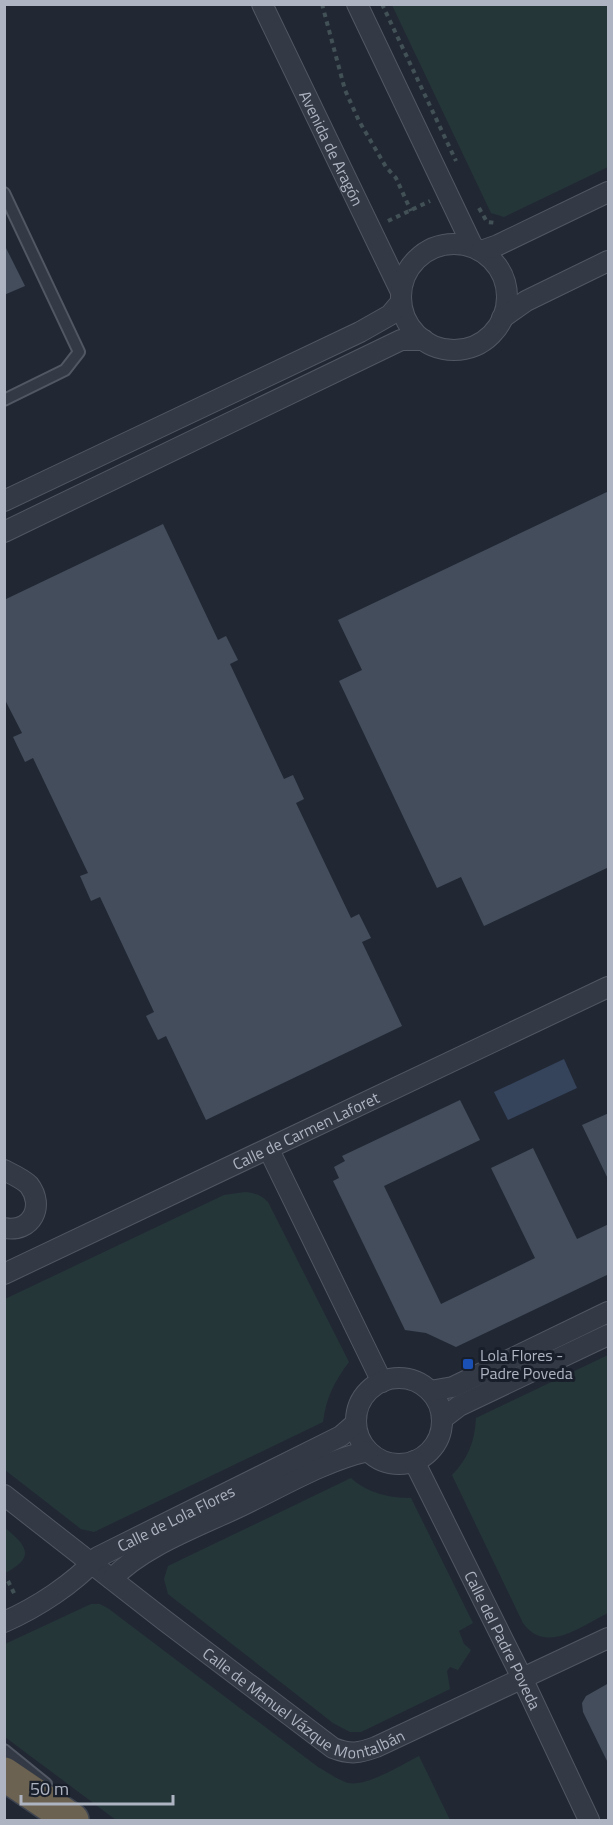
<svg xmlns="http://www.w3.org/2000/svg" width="613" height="1825" viewBox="0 0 613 1825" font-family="'Titillium Web',sans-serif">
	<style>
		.green { fill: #253638 }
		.water { fill: #35435b }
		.building { fill: #444d5c }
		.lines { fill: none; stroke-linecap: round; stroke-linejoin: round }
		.service-casing { stroke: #515763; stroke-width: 14 }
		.minor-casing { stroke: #515763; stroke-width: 22 }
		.motorway-casing { stroke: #3e4450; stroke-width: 36 }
		.path { stroke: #425155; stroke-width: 4; stroke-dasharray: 4.5 4.5; stroke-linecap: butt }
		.service { stroke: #343a45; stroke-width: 10 }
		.minor { stroke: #343a45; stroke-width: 20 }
		.motorway { stroke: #6b6251; stroke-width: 33 }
		.transit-dot { fill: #1a4fb4; stroke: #191f2a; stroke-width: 2 }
		.labels { text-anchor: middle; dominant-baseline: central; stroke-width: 6; stroke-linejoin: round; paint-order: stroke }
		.street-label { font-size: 16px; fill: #aeb4c2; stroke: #191f2a }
		.poi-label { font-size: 16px; fill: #aeb4c2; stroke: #191f2a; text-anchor: start }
	</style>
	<rect width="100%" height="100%" fill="#212834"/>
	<path class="green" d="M 392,5 L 608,5 L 608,167 L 504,217 L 491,213 Z
		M 245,1192 C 255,1193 261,1195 268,1202 L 349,1362 C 334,1382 326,1398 323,1422 L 94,1532 L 81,1529 L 5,1470 L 5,1299 L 224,1195 Z
		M 608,1355 L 608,1613 C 581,1626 546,1655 523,1623 L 452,1475 C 468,1459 475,1441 476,1418 Z
		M 351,1478 C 367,1493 390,1498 411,1498 L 473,1623 L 459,1631 L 464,1644 L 471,1650 L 458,1670 L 450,1667 L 447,1671 L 450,1689 L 361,1732 L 350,1732 L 333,1723 L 168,1594 L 164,1579 L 168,1566 Z
		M 5,1528 C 28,1546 35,1558 5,1573 Z
		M 91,1604 L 100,1604 L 109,1609 L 318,1767 C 327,1772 338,1780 348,1783 C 367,1787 401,1765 419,1756 L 450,1820 L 116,1820 L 5,1737 L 5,1644 Z"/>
	<path class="water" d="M 564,1059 L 577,1088 L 508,1120 L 494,1092 Z"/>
	<path class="building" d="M 4,244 L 25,286 L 4,295 Z
		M 609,491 L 609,867 L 484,926 L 461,877 L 437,888 L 339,681 L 362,670 L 338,620 Z
		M 163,524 L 218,640 L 226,636 L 238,660 L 230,664 L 284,779 L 293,775 L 304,799 L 296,803 L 351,918 L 359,914 L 371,938 L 362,942 L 402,1026 L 206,1120 L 166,1036 L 158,1040 L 146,1016 L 154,1012 L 100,897 L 91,901 L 80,876 L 88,873 L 33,758 L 25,762 L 13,737 L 22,733 L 4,698 L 4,600 Z
		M 460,1100 L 480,1140 L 384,1186 L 441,1304 L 535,1258 L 491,1168 L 533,1148 L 577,1239 L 609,1224 L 609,1274 L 456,1347 L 426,1333 L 405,1330 L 333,1181 L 339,1178 L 334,1167 L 345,1161 L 342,1156 Z
		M 609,1113 L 609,1181 L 582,1125 Z
		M 609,1683 L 609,1765 L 583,1712 L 582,1703 L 586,1696 Z"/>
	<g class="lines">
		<defs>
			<path id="service" d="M 4,193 L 79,352 L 65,370 L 4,400
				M 4,1750 L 46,1784"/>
			<g id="minor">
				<path id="s1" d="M 262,4 L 401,292"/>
				<path d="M 357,4 L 473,247"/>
				<circle cx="454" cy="297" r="53"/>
				<path d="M 481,251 L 498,245 L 608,192"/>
				<path d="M 502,318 L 526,301 L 608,261"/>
				<path d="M 4,501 L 360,332 L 390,315 L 401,302"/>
				<path d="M 4,532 L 401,340 L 424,340"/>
				<path d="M 269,1150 L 382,1382"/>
				<path d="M 4,1170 C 12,1174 23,1179 29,1185 C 45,1206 32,1233 4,1228"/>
				<path id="s2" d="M 4,1274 L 608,987"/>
				<circle cx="399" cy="1421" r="43"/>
				<path d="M 430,1391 L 453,1387 L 608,1312"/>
				<path d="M 442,1419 L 459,1406 L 608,1335"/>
				<path id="s3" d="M 414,1461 L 522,1678 L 589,1820"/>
				<path id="s4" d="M 4,1495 L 164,1620 L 333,1748 C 351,1755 359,1753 376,1747 L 608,1638"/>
				<path d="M 112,1579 C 142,1546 202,1525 243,1505 C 283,1486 324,1461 368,1451"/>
				<path id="s5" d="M 4,1622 C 38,1607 73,1584 98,1557 L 341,1436 L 356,1423"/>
			</g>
			<path id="motorway" d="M 4,1774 L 72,1820"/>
		</defs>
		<use href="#service" class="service-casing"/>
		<use href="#minor" class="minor-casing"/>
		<use href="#motorway" class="motorway-casing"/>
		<path class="path" d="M 322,4 L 345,90 L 359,121 L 386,167 L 396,178 L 411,211
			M 382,4 L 456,161
			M 479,208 L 487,222 L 497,223
			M 388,221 L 430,201
			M 8,1581 L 15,1595"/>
		<use href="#service" class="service"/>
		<use href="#minor" class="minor"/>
		<use href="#motorway" class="motorway"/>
	</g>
	<rect class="transit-dot" x="462" y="1358" width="12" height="12" rx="3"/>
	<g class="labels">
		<g class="street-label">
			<text stroke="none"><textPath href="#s1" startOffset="160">Avenida de Aragón</textPath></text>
			<text stroke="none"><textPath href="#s2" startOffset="334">Calle de Carmen Laforet</textPath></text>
			<text stroke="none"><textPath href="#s5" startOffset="202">Calle de Lola Flores</textPath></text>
			<text stroke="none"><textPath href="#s3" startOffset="200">Calle del Padre Poveda</textPath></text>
			<text stroke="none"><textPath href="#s4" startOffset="372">Calle de Manuel Vázque Montalbán</textPath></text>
		</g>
		<g class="poi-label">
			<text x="480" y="1355">Lola Flores -<tspan x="480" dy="18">Padre Poveda</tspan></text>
		</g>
	</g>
	<rect width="613" height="1825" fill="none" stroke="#aeb4c2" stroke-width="12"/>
	<path d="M21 1795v9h152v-9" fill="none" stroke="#aeb4c2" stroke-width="3"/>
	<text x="30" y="1795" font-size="18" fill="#aeb4c2" stroke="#191f2a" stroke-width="4.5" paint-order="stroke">50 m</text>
</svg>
